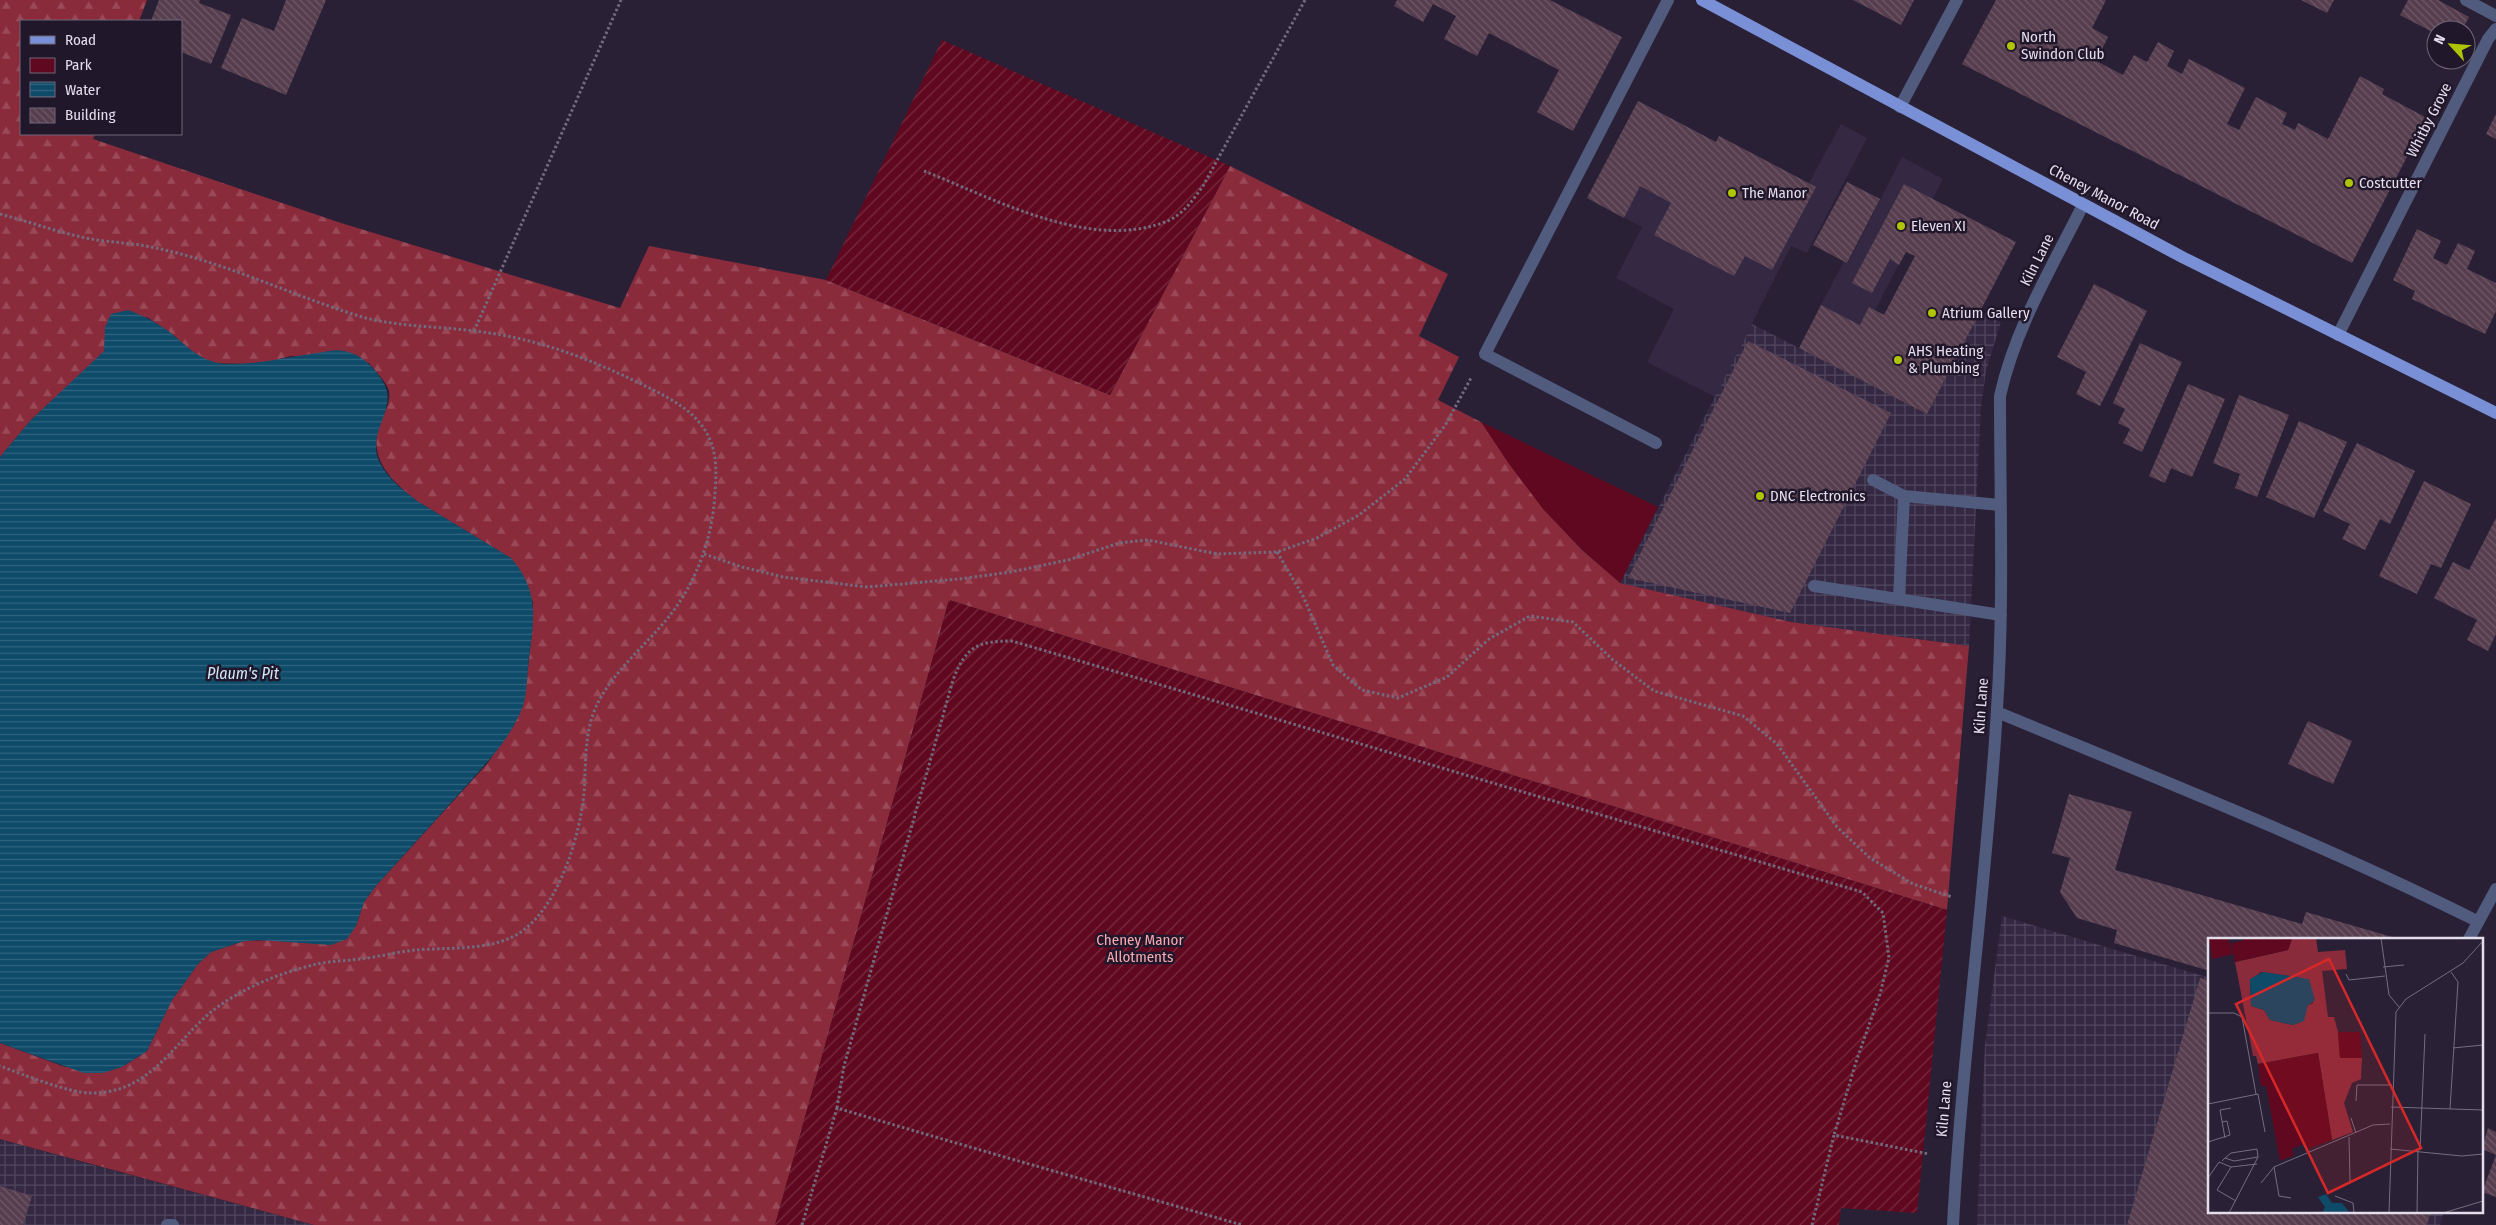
<svg xmlns="http://www.w3.org/2000/svg" width="2496" height="1225" viewBox="0 0 2496 1225" font-family="'Fira Sans Condensed',sans-serif">
	<style>
		.built { fill: #342843 }
		.industrial { fill: url(#industrial-grid) }
		.green { fill: #60081f }
		.forest { fill: url(#forest-firs) }
		.garden { fill: url(#garden-furrows) }
		.water { fill: url(#water-rules) }
		.building { fill: url(#building-back-hatch) }
		.lines { fill: none; stroke-linecap: round; stroke-linejoin: round }
		.path { stroke: #726a7d; stroke-width: 3; stroke-dasharray: 2.5 2.5; stroke-linecap: butt }
		.minor { stroke: #505b7e; stroke-width: 12 }
		.major { stroke: #798fd6; stroke-width: 12 }
		.poi-dot { fill: #afc504; stroke: #21172b; stroke-width: 2 }
		.labels { text-anchor: middle; dominant-baseline: central; stroke-width: 5; stroke-linejoin: round; paint-order: stroke }
		.poi-label { font-size: 15px; fill: #e3ddec; stroke: #21172b; text-anchor: start }
		.street-label { font-size: 15px; fill: #e3ddec; stroke: #21172b }
		.park-label { font-size: 15px; fill: #f8a8af; stroke: #21172b }
		.water-label { font-size: 16px; font-style: italic; fill: #d0e7f6; stroke: #21172b }
		.inset-road { fill: none; stroke: #746c7f; stroke-width: 1 }
		.view { fill: #d62828; fill-opacity: 0.15; stroke: #d62828; stroke-width: 2.5 }
		.inset-edge { fill: none; stroke: #e3ddec; stroke-width: 2.5 }
	</style>
	<defs>
		<pattern id="industrial-grid" width="8" height="8" patternUnits="userSpaceOnUse" patternTransform="scale(1.25)"><rect width="8" height="8" fill="#342843"/><path d="M0 4h8M4 0v8" fill="none" stroke="#51475e"/></pattern>
		<pattern id="forest-firs" width="22" height="20" patternUnits="userSpaceOnUse" patternTransform="scale(1.25)"><rect width="22" height="20" fill="#8a2b3c"/><path d="M5 1l3.5 6h-7zM16 11l3.5 6h-7z" fill="#9a4958"/></pattern>
		<pattern id="garden-furrows" width="10" height="10" patternUnits="userSpaceOnUse" patternTransform="scale(1.25)"><rect width="10" height="10" fill="#60081f"/><path d="M-1 1l2-2M0 10L10 0M9 11l2-2" fill="none" stroke="#772c40"/></pattern>
		<pattern id="water-rules" width="6" height="5" patternUnits="userSpaceOnUse" patternTransform="scale(1.25)"><rect width="6" height="5" fill="#0e4b69"/><path d="M0 2.5h6" fill="none" stroke="#31647f"/></pattern>
		<pattern id="building-back-hatch" width="6" height="6" patternUnits="userSpaceOnUse" patternTransform="scale(1.25)"><rect width="6" height="6" fill="#563e4e"/><path d="M-1 5l2 2M0 0l6 6M5-1l2 2" fill="none" stroke="#6e5968"/></pattern>
	</defs>
	<rect width="100%" height="100%" fill="#2a2036"/>
	<path class="built" d="M 1638,101 L 1716,142 L 1719,136 L 1809,183 L 1841,124 L 1867,138 L 1807,253 L 1791,246 L 1715,397 L 1647,362 L 1674,309 L 1616,278 L 1642,227 L 1587,198 Z
		M 1902,157 L 1943,179 L 1875,310 L 1869,308 L 1860,325 L 1821,305 L 1844,261 L 1848,263 Z"/>
	<path class="industrial" d="M 1906,273 L 2001,322 L 1986,371 L 1981,407 L 1969,646 L 1791,622 L 1620,583 L 1752,324 L 1838,368 L 1869,307 L 1884,315 Z
		M 2002,916 L 2210,978 L 2210,1211 L 2444,1211 L 2440,1225 L 1977,1225 L 1985,1045 Z
		M 0,1139 L 60,1156 L 314,1225 L 0,1225 Z"/>
	<path class="green" d="M 1481,422 L 1658,507 L 1620,583 C 1593,560 1568,537 1544,510 C 1520,484 1501,452 1481,422 Z"/>
	<path class="forest" d="M 0,0 L 147,0 L 139,21 L 21,21 L 21,134 L 95,134 L 93,139 L 341,223 L 620,308 L 649,246 L 826,280 L 1110,395 L 1230,166 L 1448,274 L 1419,336 L 1459,357 L 1438,400 L 1481,422 L 1509,464 L 1543,509 L 1582,550 L 1620,583 L 1791,622 L 1969,646 L 1947,910 L 949,600 L 775,1225 L 314,1225 L 0,1139 L 0,1043 L 65,1067 L 122,1067 L 147,1051 L 172,1000 L 198,964 L 211,952 L 244,941 L 277,940 L 292,942 L 356,926 L 364,902 L 375,887 L 487,764 L 513,727 L 525,694 L 532,633 L 533,602 L 511,558 L 417,501 C 390,480 366,457 381,421 C 385,412 391,401 389,391 C 386,381 375,371 369,363 L 291,356 L 271,361 L 244,364 L 212,363 L 195,354 L 172,334 L 147,317 L 105,341 L 105,351 L 31,420 L 0,457 Z"/>
	<path class="garden" d="M 942,40 L 1230,166 L 1110,395 L 826,280 Z
		M 949,600 L 1947,910 L 1917,1213 L 1841,1208 L 1839,1225 L 775,1225 Z"/>
	<path class="water" d="M 128,310 C 144,316 158,323 172,334 C 189,348 203,363 227,364 C 257,365 287,357 317,353 C 325,352 336,349 344,351 C 361,354 373,366 382,380 C 401,408 364,432 380,463 C 387,478 404,491 417,501 L 511,558 C 537,588 535,612 530,650 C 527,667 528,689 523,706 C 511,738 488,761 466,786 C 436,820 405,853 375,887 L 364,902 L 356,926 L 347,939 L 331,945 L 259,940 L 244,941 L 211,952 L 198,964 L 172,1000 L 147,1051 L 122,1067 L 103,1073 L 84,1073 L 0,1043 L 0,457 L 31,420 L 104,351 L 105,327 L 111,314 Z"/>
	<path class="building" d="M 159,0 L 200,0 L 199,3 L 231,15 L 211,64 L 181,52 L 181,21 L 151,21 Z
		M 286,0 L 326,0 L 286,95 L 221,68 L 242,18 L 274,31 Z
		M 1397,0 L 1550,0 L 1622,37 L 1573,131 L 1537,112 L 1559,70 L 1489,33 L 1477,56 L 1444,39 L 1456,16 L 1433,4 L 1423,22 L 1394,6 Z
		M 1853,0 L 1914,0 L 1901,25 Z
		M 1996,0 L 2106,0 L 2092,28 L 2108,37 L 2096,61 L 2123,75 L 2134,55 L 2147,62 L 2158,42 L 2174,51 L 2167,66 L 2182,74 L 2189,59 L 2245,88 L 2227,124 L 2239,130 L 2256,97 L 2287,113 L 2282,124 L 2295,130 L 2298,123 L 2328,139 L 2360,76 L 2384,89 L 2382,94 L 2427,118 L 2352,263 L 1962,64 Z
		M 2301,0 L 2334,0 L 2327,13 Z
		M 2408,0 L 2438,0 L 2469,17 L 2462,30 L 2436,30 L 2436,34 L 2400,15 Z
		M 1638,101 L 1716,142 L 1719,136 L 1816,187 L 1772,270 L 1745,256 L 1734,276 L 1654,235 L 1671,203 L 1640,186 L 1624,218 L 1587,198 Z
		M 2496,114 L 2496,139 L 2486,134 Z
		M 1847,182 L 1880,199 L 1847,263 L 1813,245 Z
		M 1904,184 L 2016,242 L 1927,414 L 1799,348 L 1821,305 L 1860,325 L 1869,307 L 1884,315 L 1915,256 L 1906,252 L 1899,265 L 1890,259 L 1872,293 L 1852,283 Z
		M 2417,229 L 2441,241 L 2433,258 L 2447,265 L 2458,243 L 2475,251 L 2467,269 L 2496,283 L 2496,311 L 2485,334 L 2412,299 L 2415,291 L 2393,280 Z
		M 2094,284 L 2147,311 L 2100,406 L 2076,394 L 2086,372 L 2057,357 Z
		M 1748,341 L 1891,413 L 1790,613 L 1628,578 Z
		M 2140,343 L 2182,362 L 2142,452 L 2123,443 L 2130,429 L 2118,423 L 2125,409 L 2113,403 Z
		M 2188,384 L 2225,399 L 2192,477 L 2171,468 L 2165,483 L 2149,476 Z
		M 2239,395 L 2289,415 L 2257,497 L 2235,488 L 2240,474 L 2213,463 Z
		M 2299,421 L 2347,442 L 2314,518 L 2266,497 Z
		M 2357,443 L 2415,471 L 2390,524 L 2380,519 L 2365,550 L 2342,539 L 2350,524 L 2323,511 Z
		M 2424,481 L 2471,504 L 2441,568 L 2431,564 L 2417,594 L 2379,576 Z
		M 2496,518 L 2496,634 L 2488,651 L 2467,640 L 2477,620 L 2434,598 L 2453,562 L 2469,570 Z
		M 2308,721 L 2352,741 L 2333,784 L 2288,764 Z
		M 2069,794 L 2132,812 L 2115,870 L 2302,924 L 2306,912 L 2399,939 L 2210,939 L 2210,971 L 2114,943 L 2117,930 L 2077,918 L 2060,892 L 2070,858 L 2052,853 Z
		M 2200,978 L 2210,981 L 2210,1211 L 2431,1211 L 2427,1225 L 2127,1225 Z
		M 2488,1128 L 2496,1132 L 2496,1197 L 2482,1192 L 2496,1155 L 2482,1149 Z
		M 0,1186 L 32,1196 L 23,1225 L 0,1225 Z"/>
	<g class="lines">
		<path class="path" d="M 924,171 C 995,199 1089,251 1165,222 C 1182,216 1193,200 1203,186 L 1305,0
			M 0,214 C 30,222 60,233 91,239 C 113,243 135,243 156,248 C 227,263 293,296 362,317 C 399,327 436,326 474,331 C 531,337 583,356 635,381 C 654,390 684,404 698,421 C 717,442 717,466 715,492 C 713,535 698,579 671,614 C 647,645 611,672 595,709 C 584,736 586,765 584,793 C 580,836 560,901 525,929 C 497,952 449,947 415,950 C 397,952 378,957 360,959 C 344,961 328,961 313,965 C 277,974 240,989 211,1012 C 172,1045 149,1094 90,1093 C 69,1093 22,1074 0,1066
			M 474,331 L 621,0
			M 1277,552 L 1303,596 L 1333,665 L 1362,690 L 1398,698 L 1447,677 L 1489,639 L 1530,616 L 1573,622 L 1613,660 L 1654,691 L 1743,716 L 1777,744 L 1837,827 L 1870,858 L 1913,884 L 1952,897
			M 704,554 L 742,567 L 783,577 L 867,587 L 959,579 L 1011,572 L 1068,560 L 1119,543 L 1148,540 L 1217,554 L 1277,552 L 1317,538 L 1359,515 L 1405,479 L 1446,424 L 1471,378
			M 837,1108 L 844,1066 L 953,680 C 966,646 978,641 1012,641 L 1862,892 L 1883,913 L 1889,958 L 1880,994 L 1857,1059 L 1834,1135
			M 802,1225 L 837,1108 C 971,1148 1107,1186 1242,1225
			M 1812,1225 L 1834,1135 L 1929,1154"/>
		<path class="minor" d="M 2466,0 L 2496,16
			M 1900,107 L 1957,0
			M 2338,335 L 2488,39 L 2496,29
			M 1656,443 L 1485,354 L 1668,0
			M 1873,480 L 1904,496 L 2000,505
			M 1814,586 L 2001,615
			M 1899,598 L 1904,496
			M 1997,712 C 2158,779 2321,843 2477,921
			M 2469,939 L 2496,889
			M 167,1225 L 173,1225
			M 1953,1225 C 1962,1053 1987,882 1997,709 C 2004,605 2000,501 2000,396 C 2015,328 2052,267 2083,205"/>
		<path class="major" d="M 1702,0 L 2184,258 L 2496,413"/>
	</g>
	<g class="poi-dot">
		<circle cx="2011" cy="46" r="5"/>
		<circle cx="2349" cy="183" r="5"/>
		<circle cx="1732" cy="193" r="5"/>
		<circle cx="1901" cy="226" r="5"/>
		<circle cx="1932" cy="313" r="5"/>
		<circle cx="1898" cy="360" r="5"/>
		<circle cx="1760" cy="496" r="5"/>
	</g>
	<g class="labels">
		<g class="poi-label">
			<text x="2021" y="37">North<tspan x="2021" dy="17">Swindon Club</tspan></text>
			<text x="2359" y="183">Costcutter</text>
			<text x="1742" y="193">The Manor</text>
			<text x="1911" y="226">Eleven XI</text>
			<text x="1942" y="313">Atrium Gallery</text>
			<text x="1908" y="351">AHS Heating<tspan x="1908" dy="17">&amp; Plumbing</tspan></text>
			<text x="1770" y="496">DNC Electronics</text>
		</g>
		<g class="street-label">
			<text transform="translate(2429 120) rotate(-63)">Whitby Grove</text>
			<text transform="translate(2104 197) rotate(28)">Cheney Manor Road</text>
			<text transform="translate(2037 260) rotate(-63)">Kiln Lane</text>
			<text transform="translate(1981 706) rotate(-86)">Kiln Lane</text>
			<text transform="translate(1944 1109) rotate(-85)">Kiln Lane</text>
		</g>
		<g class="park-label">
			<text x="1140" y="940">Cheney Manor<tspan x="1140" dy="17">Allotments</tspan></text>
		</g>
		<g class="water-label">
			<text x="243" y="673">Plaum's Pit</text>
		</g>
	</g>
	<g transform="translate(2208 938)">
		<rect width="275" height="275" fill="#2a2036"/>
		<path d="M 1,0 L 20,0 L 25,16 L 4,21 Z" fill="#60081f"/>
		<path d="M 84,0 L 108,0 L 110,14 L 137,12 L 139,31 L 114,33 L 120,79 L 126,79 L 130,94 L 132,119 L 154,120 L 153,141 L 144,145 L 136,165 L 145,194 L 124,202 L 110,115 L 50,126 L 48,118 L 45,118 L 27,24 L 80,12 ZM 53,34 L 90,39 L 102,44 L 105,65 L 100,67 L 93,84 L 85,87 L 62,82 L 56,72 L 43,68 L 42,43 Z" fill="#8a2b3c" fill-rule="evenodd"/>
		<path d="M 35,0 L 84,0 L 84,1 L 80,12 L 27,24 L 23,5 L 35,3 ZM 130,94 L 152,94 L 154,120 L 132,120 ZM 110,115 L 124,202 L 100,211 L 97,205 L 84,211 L 86,217 L 72,223 L 58,148 L 53,148 L 50,126 Z" fill="#60081f"/>
		<path d="M 55,34 L 101,41 L 107,62 L 100,67 L 96,83 L 85,87 L 62,82 L 56,72 L 43,68 L 42,41 ZM 118,256 L 124,265 L 134,265 L 142,275 L 114,275 L 117,269 L 110,259 Z" fill="#0e4b69"/>
		<path class="inset-road" d="M 173,0 L 181,57 L 191,69M 175,29 L 196,27M 138,36 L 141,42 L 177,38M 0,75 L 26,75 L 34,79 L 48,156M 245,110 L 275,107M 148,163 L 149,147 L 184,147M 0,166 L 50,156 L 57,194M 183,169 L 275,172M 242,171 L 250,44 L 243,34M 143,180 L 148,195M 141,199 L 142,243M 17,200 L 12,172 L 23,170M 0,204 L 22,197 L 19,183 L 14,184M 182,211 L 254,218 L 275,216M 212,212 L 217,96M 17,220 L 23,215 L 49,211 L 50,219M 14,223 L 17,220 L 26,223 L 50,219 L 21,275M 23,229 L 49,226M 66,229 L 71,258 L 83,260M 0,240 L 11,224 L 23,229 L 9,252 L 28,263M 53,245 L 66,229 L 165,187 L 182,186M 127,258 L 145,265 L 146,275M 181,275 L 188,74 L 198,61 L 255,25 L 275,3M 209,275 L 210,211M 235,275 L 275,263"/>
		<path class="view" d="M 121,21 L 213,210 L 120,255 L 28,66 Z"/>
		<rect width="275" height="275" class="inset-edge"/>
	</g>
	<rect x="20" y="20" width="162" height="115" fill="#21172b" stroke="#6f6678"/>
	<rect x="30" y="36" width="25" height="8" fill="#798fd6" stroke="#6f6678"/>
	<text x="65" y="45" font-size="15" fill="#e3ddec">Road</text>
	<rect x="30" y="58" width="25" height="15" fill="#60081f" stroke="#6f6678"/>
	<text x="65" y="70" font-size="15" fill="#e3ddec">Park</text>
	<rect x="30" y="82" width="25" height="15" fill="url(#water-rules)" stroke="#6f6678"/>
	<text x="65" y="95" font-size="15" fill="#e3ddec">Water</text>
	<rect x="30" y="108" width="25" height="15" fill="url(#building-back-hatch)" stroke="#6f6678"/>
	<text x="65" y="120" font-size="15" fill="#e3ddec">Building</text>
	<g transform="translate(2451 45) rotate(296)"><circle r="24" fill="#21172b" stroke="#6f6678"/>
	<path d="M0-4L9 19L0 12L-9 19Z" fill="#afc504"/>
	<text y="-8" font-size="14" font-weight="bold" text-anchor="middle" fill="#e3ddec">N</text>
	</g>
</svg>
